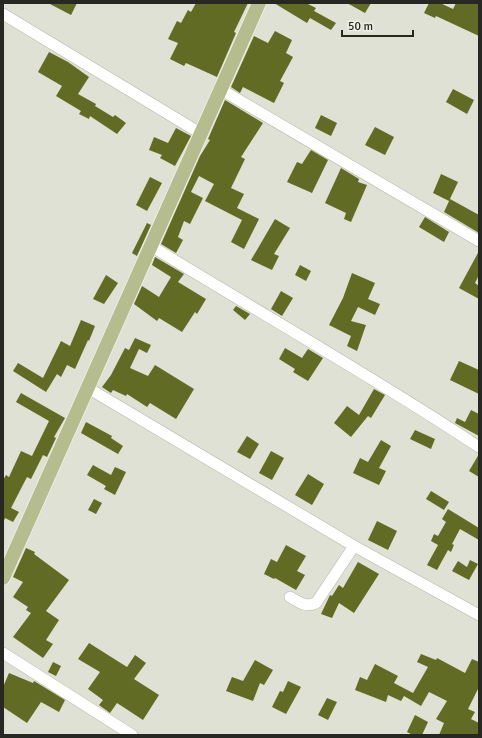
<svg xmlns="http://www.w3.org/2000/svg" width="482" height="738" viewBox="0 0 482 738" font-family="Signika,sans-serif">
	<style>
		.building { fill: #616b23 }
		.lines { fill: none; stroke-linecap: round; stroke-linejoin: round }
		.minor-casing { stroke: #b3b6a9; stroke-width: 12 }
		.major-casing { stroke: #fff; stroke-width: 15 }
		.minor { stroke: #fff; stroke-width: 11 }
		.major { stroke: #b5bd8e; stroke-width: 14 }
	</style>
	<rect width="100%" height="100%" fill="#dee1d3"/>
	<path class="building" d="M 48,3 L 77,3 L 71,15 Z
		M 196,3 L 248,3 L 234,32 L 236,33 L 217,77 L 186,63 L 184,66 L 170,59 L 178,43 L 168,39 L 177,21 L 181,23 L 188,10 L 191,12 Z
		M 274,3 L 306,3 L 316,8 L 314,11 L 336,23 L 331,30 L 310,18 L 307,23 Z
		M 347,3 L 371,3 L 365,13 Z
		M 429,3 L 440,3 L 453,9 L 456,3 L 479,3 L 479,36 L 436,16 L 435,18 L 424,13 Z
		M 275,31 L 292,40 L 286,53 L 293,57 L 280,81 L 284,83 L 274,103 L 243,87 L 240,93 L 231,87 L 254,36 L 268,43 Z
		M 49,52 L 68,62 L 89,77 L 78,94 L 96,104 L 95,106 L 113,117 L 115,115 L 126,123 L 117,134 L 90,116 L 89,119 L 79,114 L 81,111 L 56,96 L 62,86 L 38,72 Z
		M 453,89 L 474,100 L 467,114 L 446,102 Z
		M 225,100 L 263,123 L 241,157 L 245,159 L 231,188 L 244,194 L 237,208 L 259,219 L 244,249 L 231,242 L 242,220 L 205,201 L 214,184 L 199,176 L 191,192 L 203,198 L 190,224 L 184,221 L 178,237 L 183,240 L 176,253 L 161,244 L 200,156 L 210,140 L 208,139 Z
		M 321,115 L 337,123 L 331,136 L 315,128 Z
		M 375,127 L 394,137 L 385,155 L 365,145 Z
		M 176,128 L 191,136 L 175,166 L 160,158 L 162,155 L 149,150 L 154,137 L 168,143 Z
		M 311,150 L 328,160 L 312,193 L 287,182 L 297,162 L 302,164 Z
		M 341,168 L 359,179 L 358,182 L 367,185 L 351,222 L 344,219 L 346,213 L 325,203 Z
		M 441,174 L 458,182 L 449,201 L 433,193 Z
		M 150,177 L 162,183 L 147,211 L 136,205 Z
		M 450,199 L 479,215 L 479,233 L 444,212 Z
		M 425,217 L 449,232 L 444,242 L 419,227 Z
		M 275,219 L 290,228 L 274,254 L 279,256 L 272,270 L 251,260 Z
		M 147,223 L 151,225 L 137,256 L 132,253 Z
		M 479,251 L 479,275 L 475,283 L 479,286 L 479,299 L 459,288 Z
		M 155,257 L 184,274 L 178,282 L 206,299 L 197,314 L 195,312 L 182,332 L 159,318 L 157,321 L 134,304 L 142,286 L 159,297 L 171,277 L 152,265 Z
		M 300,265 L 311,271 L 306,281 L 295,275 Z
		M 352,273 L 375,283 L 368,299 L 380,304 L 375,315 L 358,307 L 351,321 L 366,325 L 357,351 L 347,346 L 351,336 L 329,325 L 343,298 Z
		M 106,275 L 118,283 L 104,304 L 93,299 Z
		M 281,291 L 293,298 L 282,316 L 271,309 Z
		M 236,306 L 250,314 L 245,320 L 233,310 Z
		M 81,320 L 95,326 L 89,341 L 88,340 L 75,369 L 67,365 L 61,377 L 57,374 L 46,392 L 13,371 L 18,363 L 43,378 L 61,341 L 70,346 Z
		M 135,338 L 151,345 L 147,353 L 139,349 L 130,368 L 148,376 L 155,365 L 194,389 L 176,419 L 150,403 L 147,407 L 127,394 L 126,396 L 113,390 L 111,393 L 102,387 L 111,375 L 125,348 L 129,350 Z
		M 285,348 L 302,358 L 308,349 L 323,358 L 308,381 L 293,372 L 295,369 L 279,359 Z
		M 459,361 L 479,370 L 479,394 L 450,380 Z
		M 374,389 L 385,395 L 371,418 L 368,416 L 351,437 L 334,423 L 347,406 L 359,415 Z
		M 21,393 L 65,418 L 54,437 L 56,438 L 47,457 L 43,455 L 31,479 L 27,477 L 11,508 L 19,512 L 13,522 L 5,518 L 3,523 L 3,480 L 6,475 L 9,477 L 21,451 L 32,456 L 49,421 L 16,402 Z
		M 471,410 L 479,414 L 479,436 L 455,423 L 457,418 L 465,422 Z
		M 86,422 L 112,436 L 111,438 L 123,446 L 118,454 L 81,433 Z
		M 415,430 L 435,439 L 431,449 L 410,439 Z
		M 247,436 L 259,444 L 250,459 L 237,452 Z
		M 381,440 L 391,446 L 379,468 L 386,471 L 379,485 L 353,473 L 360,458 L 368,462 Z
		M 271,451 L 284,458 L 272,480 L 259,473 Z
		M 479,454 L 479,477 L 469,471 Z
		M 93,465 L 111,475 L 115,467 L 126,472 L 115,495 L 104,489 L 106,486 L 87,475 Z
		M 308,474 L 324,484 L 312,505 L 295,495 Z
		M 431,491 L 449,502 L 444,510 L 426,499 Z
		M 94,499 L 102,503 L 96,514 L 88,510 Z
		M 448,509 L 479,528 L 479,540 L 460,529 L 452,544 L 454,545 L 451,552 L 448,550 L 437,570 L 427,565 L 438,545 L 431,541 L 434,534 L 438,536 L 446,522 L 442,519 Z
		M 377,521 L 397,531 L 388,550 L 368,540 Z
		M 286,545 L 306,556 L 297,571 L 305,575 L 296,590 L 275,578 L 274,579 L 264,574 L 271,559 L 277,562 Z
		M 26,548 L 35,552 L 34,554 L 69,580 L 46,611 L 59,620 L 46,640 L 53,644 L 43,658 L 13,637 L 31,613 L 26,610 L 28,607 L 13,597 L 23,582 L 13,577 Z
		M 470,560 L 478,564 L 469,580 L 452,571 L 458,561 L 467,567 Z
		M 358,562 L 379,574 L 354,613 L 339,603 L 332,618 L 321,614 L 330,595 L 332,596 L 339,585 L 343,588 Z
		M 89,643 L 127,667 L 135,655 L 146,663 L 134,679 L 159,695 L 143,720 L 117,703 L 110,713 L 99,705 L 103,700 L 88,689 L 100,672 L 78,659 Z
		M 421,654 L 436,660 L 437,658 L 465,673 L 472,659 L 479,662 L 479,687 L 468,709 L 475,712 L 471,719 L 479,723 L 479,735 L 439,735 L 444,723 L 436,719 L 447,701 L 429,692 L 421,706 L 404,696 L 401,701 L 388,695 L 386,702 L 355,690 L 360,677 L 367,680 L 375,664 L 398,676 L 394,683 L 413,693 L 428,667 L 417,662 Z
		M 255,660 L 273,670 L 264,685 L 260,683 L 253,701 L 226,691 L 232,677 L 243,681 Z
		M 53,662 L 61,666 L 56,676 L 48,672 Z
		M 9,673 L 33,683 L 34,681 L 65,700 L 59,712 L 41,702 L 27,723 L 3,707 L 3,687 Z
		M 288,681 L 301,687 L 286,714 L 272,707 L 280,691 L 283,692 Z
		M 327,698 L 337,702 L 328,720 L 318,715 Z
		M 415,715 L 428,722 L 422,735 L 413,735 L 407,732 Z"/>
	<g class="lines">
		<defs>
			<path id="minor" d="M 3,14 L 200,133
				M 220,89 L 479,241
				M 151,246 C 260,313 372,376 479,447
				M 88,388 L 354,546 L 479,615
				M 290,597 C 299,602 306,608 316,603 L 354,546
				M 3,653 L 132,735"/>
			<path id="major" d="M 3,578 L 259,3"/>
		</defs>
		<use href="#minor" class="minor-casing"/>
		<use href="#major" class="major-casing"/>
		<use href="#minor" class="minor"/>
		<use href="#major" class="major"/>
	</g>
	<rect width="482" height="738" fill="none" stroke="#272823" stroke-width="8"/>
	<path d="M342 30v6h71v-6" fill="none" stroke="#272823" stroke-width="2"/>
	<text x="348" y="30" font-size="12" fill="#272823" stroke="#ebeee0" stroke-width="3" paint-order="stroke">50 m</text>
</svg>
